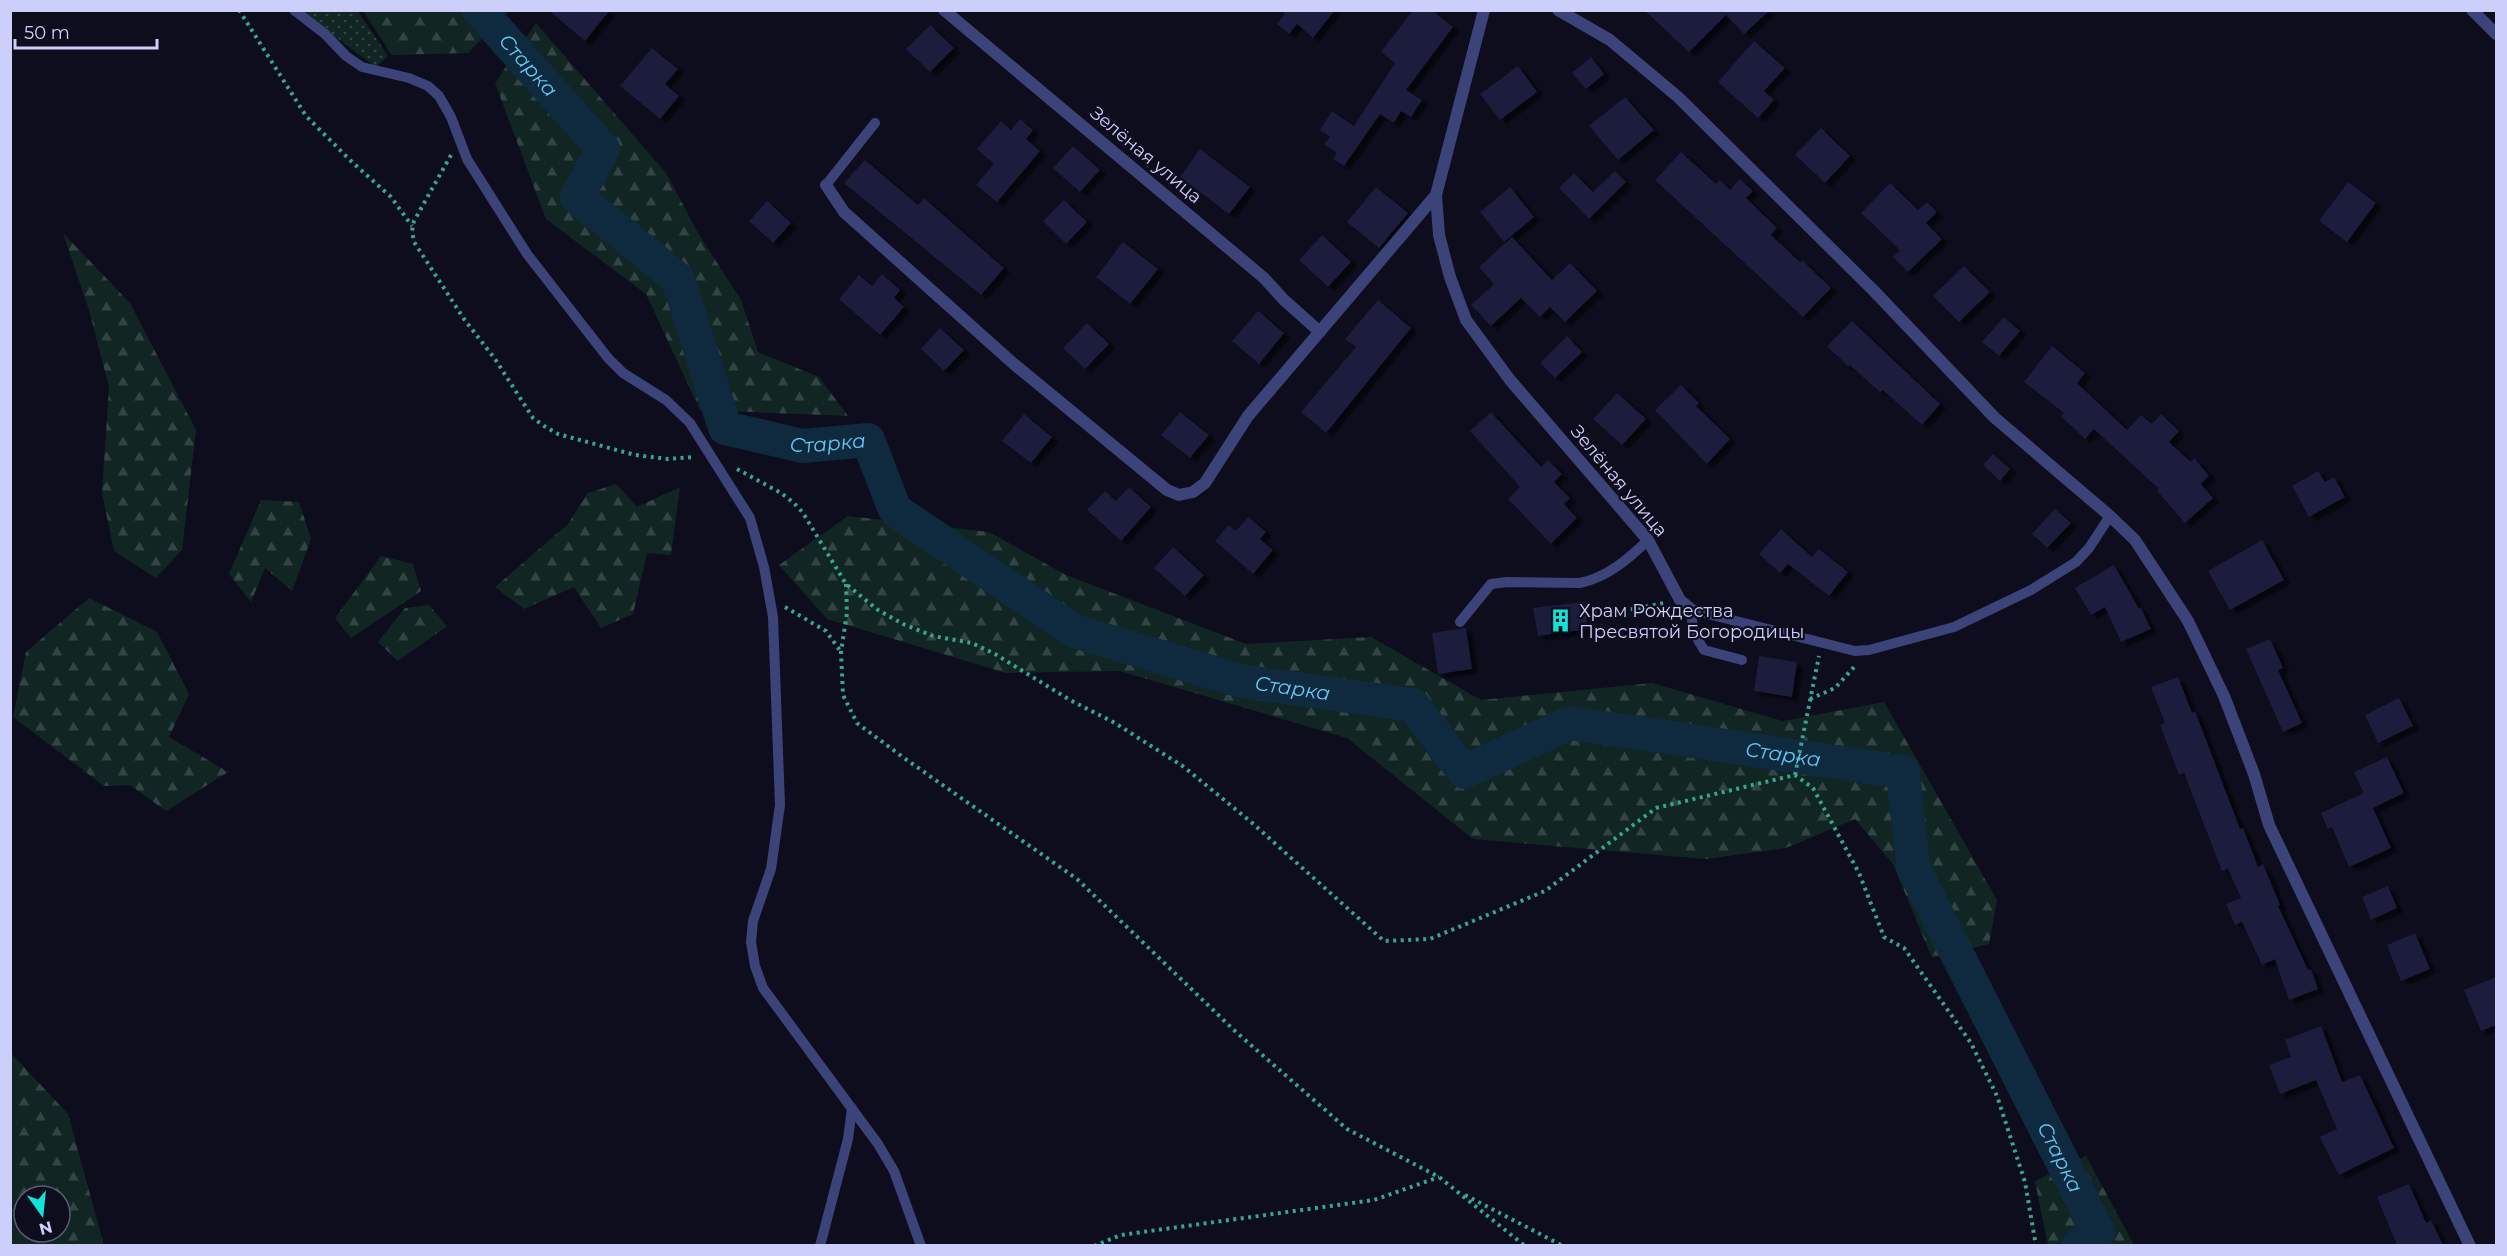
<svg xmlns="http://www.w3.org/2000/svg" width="2507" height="1256" viewBox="0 0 2507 1256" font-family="Montserrat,sans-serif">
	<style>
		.grass { fill: url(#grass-dots) }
		.forest { fill: url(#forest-firs); fill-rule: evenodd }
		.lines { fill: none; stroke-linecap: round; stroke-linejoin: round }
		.river { stroke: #0f2a3f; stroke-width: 34 }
		.building { fill: #1c1b3c; filter: url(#shadow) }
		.path { stroke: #36a68e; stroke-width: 4; stroke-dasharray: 3 4.5; stroke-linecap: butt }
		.lane { stroke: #3c4378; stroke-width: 10 }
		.street { stroke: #3c4378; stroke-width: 12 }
		.labels { text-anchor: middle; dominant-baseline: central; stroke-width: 4.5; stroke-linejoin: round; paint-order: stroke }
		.street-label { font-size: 18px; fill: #cdcffb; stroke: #0d0d1d }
		.poi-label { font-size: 18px; fill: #cdcffb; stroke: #0d0d1d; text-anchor: start }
		.water-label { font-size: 20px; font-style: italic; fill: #63c7f3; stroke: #0d0d1d }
	</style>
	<defs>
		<pattern id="grass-dots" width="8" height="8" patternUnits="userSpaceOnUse" patternTransform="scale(1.5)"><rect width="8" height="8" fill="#112622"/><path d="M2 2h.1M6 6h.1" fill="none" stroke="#324443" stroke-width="1.8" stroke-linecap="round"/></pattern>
		<pattern id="forest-firs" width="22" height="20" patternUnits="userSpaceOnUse" patternTransform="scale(1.5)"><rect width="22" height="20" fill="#112622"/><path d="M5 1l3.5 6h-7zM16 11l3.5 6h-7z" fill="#324443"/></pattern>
		<filter id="shadow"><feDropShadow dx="6" dy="4" stdDeviation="1.5" flood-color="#0009"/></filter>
	</defs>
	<rect width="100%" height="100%" fill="#0d0d1d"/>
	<path class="grass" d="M 301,11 L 358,11 L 388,56 L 376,67 Z"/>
	<path class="forest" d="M 363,11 L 509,11 L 468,53 L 392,55 Z
		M 536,23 L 666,173 L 698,233 L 741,300 L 758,352 L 819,377 L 848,416 L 700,410 L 646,294 L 546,219 L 495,83 Z
		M 63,233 L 130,303 L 196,430 L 182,550 L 156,578 L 114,551 L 102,493 L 109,387 L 89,310 Z
		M 616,484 L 637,507 L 680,487 L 671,555 L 647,553 L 633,614 L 601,628 L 574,587 L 524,609 L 495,587 L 568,524 L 588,493 Z
		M 261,500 L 299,502 L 311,539 L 292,591 L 265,568 L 251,602 L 229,574 Z
		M 848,516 L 989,532 L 1066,575 L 1246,644 L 1371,637 L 1481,700 L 1652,683 L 1783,721 L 1884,702 L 1997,900 L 1989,944 L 1932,958 L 1893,864 L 1855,819 L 1786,848 L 1706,859 L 1473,839 L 1347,738 L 1120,671 L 1006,673 L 827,619 L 779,565 Z
		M 381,556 L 413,564 L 421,591 L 351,638 L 335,618 Z
		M 89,598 L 157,632 L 189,694 L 169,737 L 228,772 L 166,811 L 130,785 L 104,786 L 13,717 L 26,652 Z
		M 429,605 L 447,626 L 398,661 L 378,642 L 405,608 Z
		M 10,1052 L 68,1114 L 104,1245 L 11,1245 ZM 24,1196 L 60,1196 L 60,1232 L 24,1232 Z
		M 2086,1156 L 2134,1245 L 2048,1245 L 2035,1181 Z"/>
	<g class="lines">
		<path class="river" id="s1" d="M 479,10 L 603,149 L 577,197 L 678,279 L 725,428 L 803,446 L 868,440 L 895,510 L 1074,631 L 1241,681 L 1413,705 L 1464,772 L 1570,723 L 1903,772 L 1913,867 L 2098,1232 L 2078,1246"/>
	</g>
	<path class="building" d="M 548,10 L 610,10 L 585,41 Z
		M 1281,10 L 1335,10 L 1313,38 L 1297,24 L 1289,34 L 1277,24 L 1285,14 Z
		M 1413,10 L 1432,10 L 1453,27 L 1406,90 L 1422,100 L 1411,117 L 1401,111 L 1394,123 L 1380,114 L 1344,166 L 1333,159 L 1337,153 L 1324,144 L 1330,137 L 1320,130 L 1332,111 L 1354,126 L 1395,63 L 1381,52 Z
		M 1644,10 L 1770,10 L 1744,34 L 1726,15 L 1689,52 Z
		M 930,25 L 954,48 L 930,72 L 906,49 Z
		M 1754,41 L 1785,68 L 1764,91 L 1774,100 L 1758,118 L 1718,82 Z
		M 652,48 L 678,69 L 665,84 L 679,96 L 660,119 L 620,86 Z
		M 1591,57 L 1604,74 L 1586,89 L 1572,73 Z
		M 1518,66 L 1537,92 L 1500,120 L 1480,94 Z
		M 1625,97 L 1654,130 L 1618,160 L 1589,126 Z
		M 1020,119 L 1033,130 L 1026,139 L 1040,151 L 997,202 L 976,185 L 994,164 L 977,149 L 1001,121 L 1011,130 Z
		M 1821,128 L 1850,156 L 1825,183 L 1795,155 Z
		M 1073,146 L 1100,170 L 1080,192 L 1053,168 Z
		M 1200,149 L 1250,187 L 1229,214 L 1180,177 Z
		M 1681,152 L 1716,184 L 1720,180 L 1730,190 L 1740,179 L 1753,191 L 1746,198 L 1777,228 L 1771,235 L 1800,262 L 1802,260 L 1831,288 L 1803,317 L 1655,180 Z
		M 865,160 L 918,205 L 924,198 L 1004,268 L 981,295 L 844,183 Z
		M 1615,171 L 1626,182 L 1589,219 L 1559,188 L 1574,173 L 1593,192 Z
		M 2348,182 L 2376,203 L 2347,242 L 2319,221 Z
		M 1890,183 L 1918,210 L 1927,202 L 1937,212 L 1926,223 L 1942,239 L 1908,272 L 1893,257 L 1900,250 L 1861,213 Z
		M 1376,187 L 1408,213 L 1379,248 L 1347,222 Z
		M 1510,187 L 1534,217 L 1504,242 L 1480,212 Z
		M 1064,200 L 1087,222 L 1066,244 L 1043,221 Z
		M 767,201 L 791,223 L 773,243 L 749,221 Z
		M 1322,235 L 1351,262 L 1328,287 L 1299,260 Z
		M 1512,237 L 1552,280 L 1570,263 L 1597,291 L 1565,322 L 1550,307 L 1540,317 L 1521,298 L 1491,326 L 1471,305 L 1494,284 L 1479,267 Z
		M 1123,242 L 1158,269 L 1130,304 L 1096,277 Z
		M 1964,266 L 1990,292 L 1959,322 L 1933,296 Z
		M 882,274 L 900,290 L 894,298 L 904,307 L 880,335 L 839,299 L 859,275 L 872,286 Z
		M 1378,300 L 1411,328 L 1326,433 L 1301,412 L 1356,347 L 1345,339 Z
		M 1258,311 L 1284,333 L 1259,364 L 1232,341 Z
		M 2004,317 L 2020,331 L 1999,356 L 1982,342 Z
		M 1852,321 L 1940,404 L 1922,425 L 1883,390 L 1880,392 L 1850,365 L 1848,366 L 1827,346 Z
		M 1087,323 L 1109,344 L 1085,369 L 1063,348 Z
		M 940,328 L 964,350 L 944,371 L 921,349 Z
		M 1567,336 L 1582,352 L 1555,378 L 1540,363 Z
		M 2052,346 L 2085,373 L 2077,383 L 2127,430 L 2141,415 L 2152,424 L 2161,414 L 2179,431 L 2169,442 L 2191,462 L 2194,458 L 2209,476 L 2201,484 L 2213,498 L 2185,523 L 2157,491 L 2159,489 L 2094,429 L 2085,439 L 2061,416 L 2064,413 L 2024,382 Z
		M 1681,385 L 1699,403 L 1696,406 L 1730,439 L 1707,464 L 1655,410 Z
		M 1617,393 L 1646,419 L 1622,445 L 1593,419 Z
		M 1180,412 L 1209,435 L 1190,458 L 1161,435 Z
		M 1491,412 L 1541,467 L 1548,460 L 1562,474 L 1554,482 L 1570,498 L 1564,504 L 1577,518 L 1551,544 L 1508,499 L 1520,487 L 1470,431 Z
		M 1024,414 L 1052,437 L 1031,463 L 1002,441 Z
		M 1993,454 L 2010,469 L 2000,481 L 1983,465 Z
		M 2318,471 L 2325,482 L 2334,477 L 2345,497 L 2309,517 L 2292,486 Z
		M 1129,487 L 1151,507 L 1121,541 L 1087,510 L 1105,491 L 1116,501 Z
		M 2055,509 L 2071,523 L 2047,548 L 2032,534 Z
		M 1248,517 L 1266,532 L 1260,539 L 1273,550 L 1253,574 L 1215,541 L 1228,525 L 1236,531 Z
		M 1781,529 L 1812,557 L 1819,549 L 1848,572 L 1829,596 L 1788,564 L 1780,573 L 1759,554 Z
		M 2262,540 L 2284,580 L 2230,610 L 2208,571 Z
		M 1173,547 L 1204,575 L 1185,596 L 1154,568 Z
		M 2114,565 L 2139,609 L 2141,608 L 2151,629 L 2121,642 L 2105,607 L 2091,615 L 2075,588 Z
		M 1584,602 L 1588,629 L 1538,636 L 1533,608 Z
		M 1466,628 L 1472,669 L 1438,674 L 1432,633 Z
		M 2270,639 L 2283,668 L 2278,670 L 2302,723 L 2283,732 L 2246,649 Z
		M 1759,656 L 1797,662 L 1792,697 L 1754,691 Z
		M 2178,677 L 2192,713 L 2195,711 L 2240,829 L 2243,828 L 2258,867 L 2263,864 L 2280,905 L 2278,906 L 2308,970 L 2311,969 L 2318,989 L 2289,1000 L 2275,959 L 2262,965 L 2242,922 L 2235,925 L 2226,904 L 2241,898 L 2228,869 L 2222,871 L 2184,773 L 2179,775 L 2160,725 L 2165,723 L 2151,687 Z
		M 2399,698 L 2413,726 L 2378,743 L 2365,715 Z
		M 2387,757 L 2404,793 L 2373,808 L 2391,848 L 2349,867 L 2332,827 L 2328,829 L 2321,813 L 2364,793 L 2354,772 Z
		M 2388,886 L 2397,908 L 2371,920 L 2362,897 Z
		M 2415,933 L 2430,969 L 2401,981 L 2387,945 Z
		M 2496,977 L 2496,1025 L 2481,1031 L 2464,990 Z
		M 2321,1026 L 2342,1082 L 2360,1075 L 2394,1148 L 2339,1175 L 2320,1137 L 2337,1129 L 2316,1080 L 2280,1094 L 2269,1065 L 2291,1057 L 2285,1040 Z
		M 2409,1184 L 2426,1223 L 2431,1220 L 2443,1245 L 2397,1245 L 2377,1197 Z"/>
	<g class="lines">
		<path class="path" d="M 239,10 L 306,116 L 353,163 L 391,197 L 412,226
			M 451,155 L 414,221 L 412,231 L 414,242 L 464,319 L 495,359 L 533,418 L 544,426 L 558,434 L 635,455 L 668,459 L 694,457
			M 737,469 L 781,493 L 794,503 L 803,513 L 846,584 L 878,610 L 903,624 L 933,636 L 972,643 L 995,654 L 1070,700 L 1115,723 L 1184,767 L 1251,822 L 1384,941 L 1430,939 L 1545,891 L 1656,808 L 1795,775 L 1813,788 L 1859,873 L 1884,937 L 1904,948 L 1971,1043 L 1997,1096 L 2025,1182 L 2036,1246
			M 846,584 L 847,613 L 841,652 L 843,695 L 857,723 L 904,758 L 1077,879 L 1236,1032 L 1347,1129 L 1439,1177 L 1525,1246
			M 785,607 L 826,631 L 841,652
			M 1586,614 L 1634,609 L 1664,603
			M 1810,699 L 1835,688 L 1856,665
			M 1795,775 L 1819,656
			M 1465,1195 L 1563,1246
			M 1094,1246 L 1121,1235 L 1374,1200 L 1439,1177"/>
		<path class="lane" d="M 294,10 L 325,34 L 346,56 L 362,67 L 409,78 L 428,86 L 439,96 L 451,117 L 467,159 L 527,254 L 608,358 L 623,373 L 666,400 L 690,423 L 750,518 L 764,567 L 773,617 L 780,805 L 771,869 L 753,921 L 751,942 L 755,966 L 763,988 L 878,1144 L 894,1171 L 921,1246
			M 826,185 L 875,123
			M 1460,622 L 1491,584 L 1507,582 L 1580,583 C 1608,577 1628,559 1648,540
			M 1742,660 L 1704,650 C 1696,638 1690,624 1692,610 L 1855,651 L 1869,650 L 1954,627 L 2031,590 L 2076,562 L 2089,548 L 2110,516
			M 820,1246 L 848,1139 L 852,1108"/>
		<path class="street" d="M 944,10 L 1264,278 L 1284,300 L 1320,332
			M 1484,10 L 1436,195 L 1439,235 L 1450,277 L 1466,320 L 1510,380 L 1648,540 L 1680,600 L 1692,610
			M 1558,10 L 1610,40 L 1678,97 L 1874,291 L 1995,418 L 2110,516 L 2135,540 L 2188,621 L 2224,696 L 2254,774 L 2269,825 L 2470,1246
			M 2472,10 L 2496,34
			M 826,185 L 844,212 L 1015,365 L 1167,490 L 1179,495 L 1193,492 L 1205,483 L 1248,416 L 1436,195"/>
	</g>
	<defs>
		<symbol id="building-bare" viewBox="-9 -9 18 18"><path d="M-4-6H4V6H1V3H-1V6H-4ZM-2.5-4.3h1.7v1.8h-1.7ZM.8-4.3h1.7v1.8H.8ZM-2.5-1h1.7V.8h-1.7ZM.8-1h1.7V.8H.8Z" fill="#11e3d7" stroke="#0d0d1d" stroke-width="2.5" paint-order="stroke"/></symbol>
	</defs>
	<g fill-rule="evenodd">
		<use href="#building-bare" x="1544" y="604" width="33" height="33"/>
	</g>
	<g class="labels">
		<g class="street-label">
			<text transform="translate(1146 155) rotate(40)">Зелёная улица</text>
			<text transform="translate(1619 481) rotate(50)">Зелёная улица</text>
		</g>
		<g class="poi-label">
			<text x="1579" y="611">Храм Рождества<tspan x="1579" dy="21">Пресвятой Богородицы</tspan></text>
		</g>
		<g class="water-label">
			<text stroke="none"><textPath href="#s1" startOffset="74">Старка</textPath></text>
			<text stroke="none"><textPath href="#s1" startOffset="632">Старка</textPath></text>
			<text stroke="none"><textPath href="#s1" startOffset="1190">Старка</textPath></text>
			<text stroke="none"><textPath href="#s1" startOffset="1728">Старка</textPath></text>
			<text stroke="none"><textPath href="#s1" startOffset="2270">Старка</textPath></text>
		</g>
	</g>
	<rect width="2507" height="1256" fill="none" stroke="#cdcffb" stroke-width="24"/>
	<g transform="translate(42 1214) rotate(165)"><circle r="28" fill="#0d0d1d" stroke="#5a5b76" stroke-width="1.5"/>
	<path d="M0-4.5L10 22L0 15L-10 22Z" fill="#11e3d7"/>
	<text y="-9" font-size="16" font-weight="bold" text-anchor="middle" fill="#cdcffb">N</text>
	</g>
	<path d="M15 39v9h142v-9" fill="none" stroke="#cdcffb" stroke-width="3"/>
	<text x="24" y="39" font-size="18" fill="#cdcffb" stroke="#0d0d1d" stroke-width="4.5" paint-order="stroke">50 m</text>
</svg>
